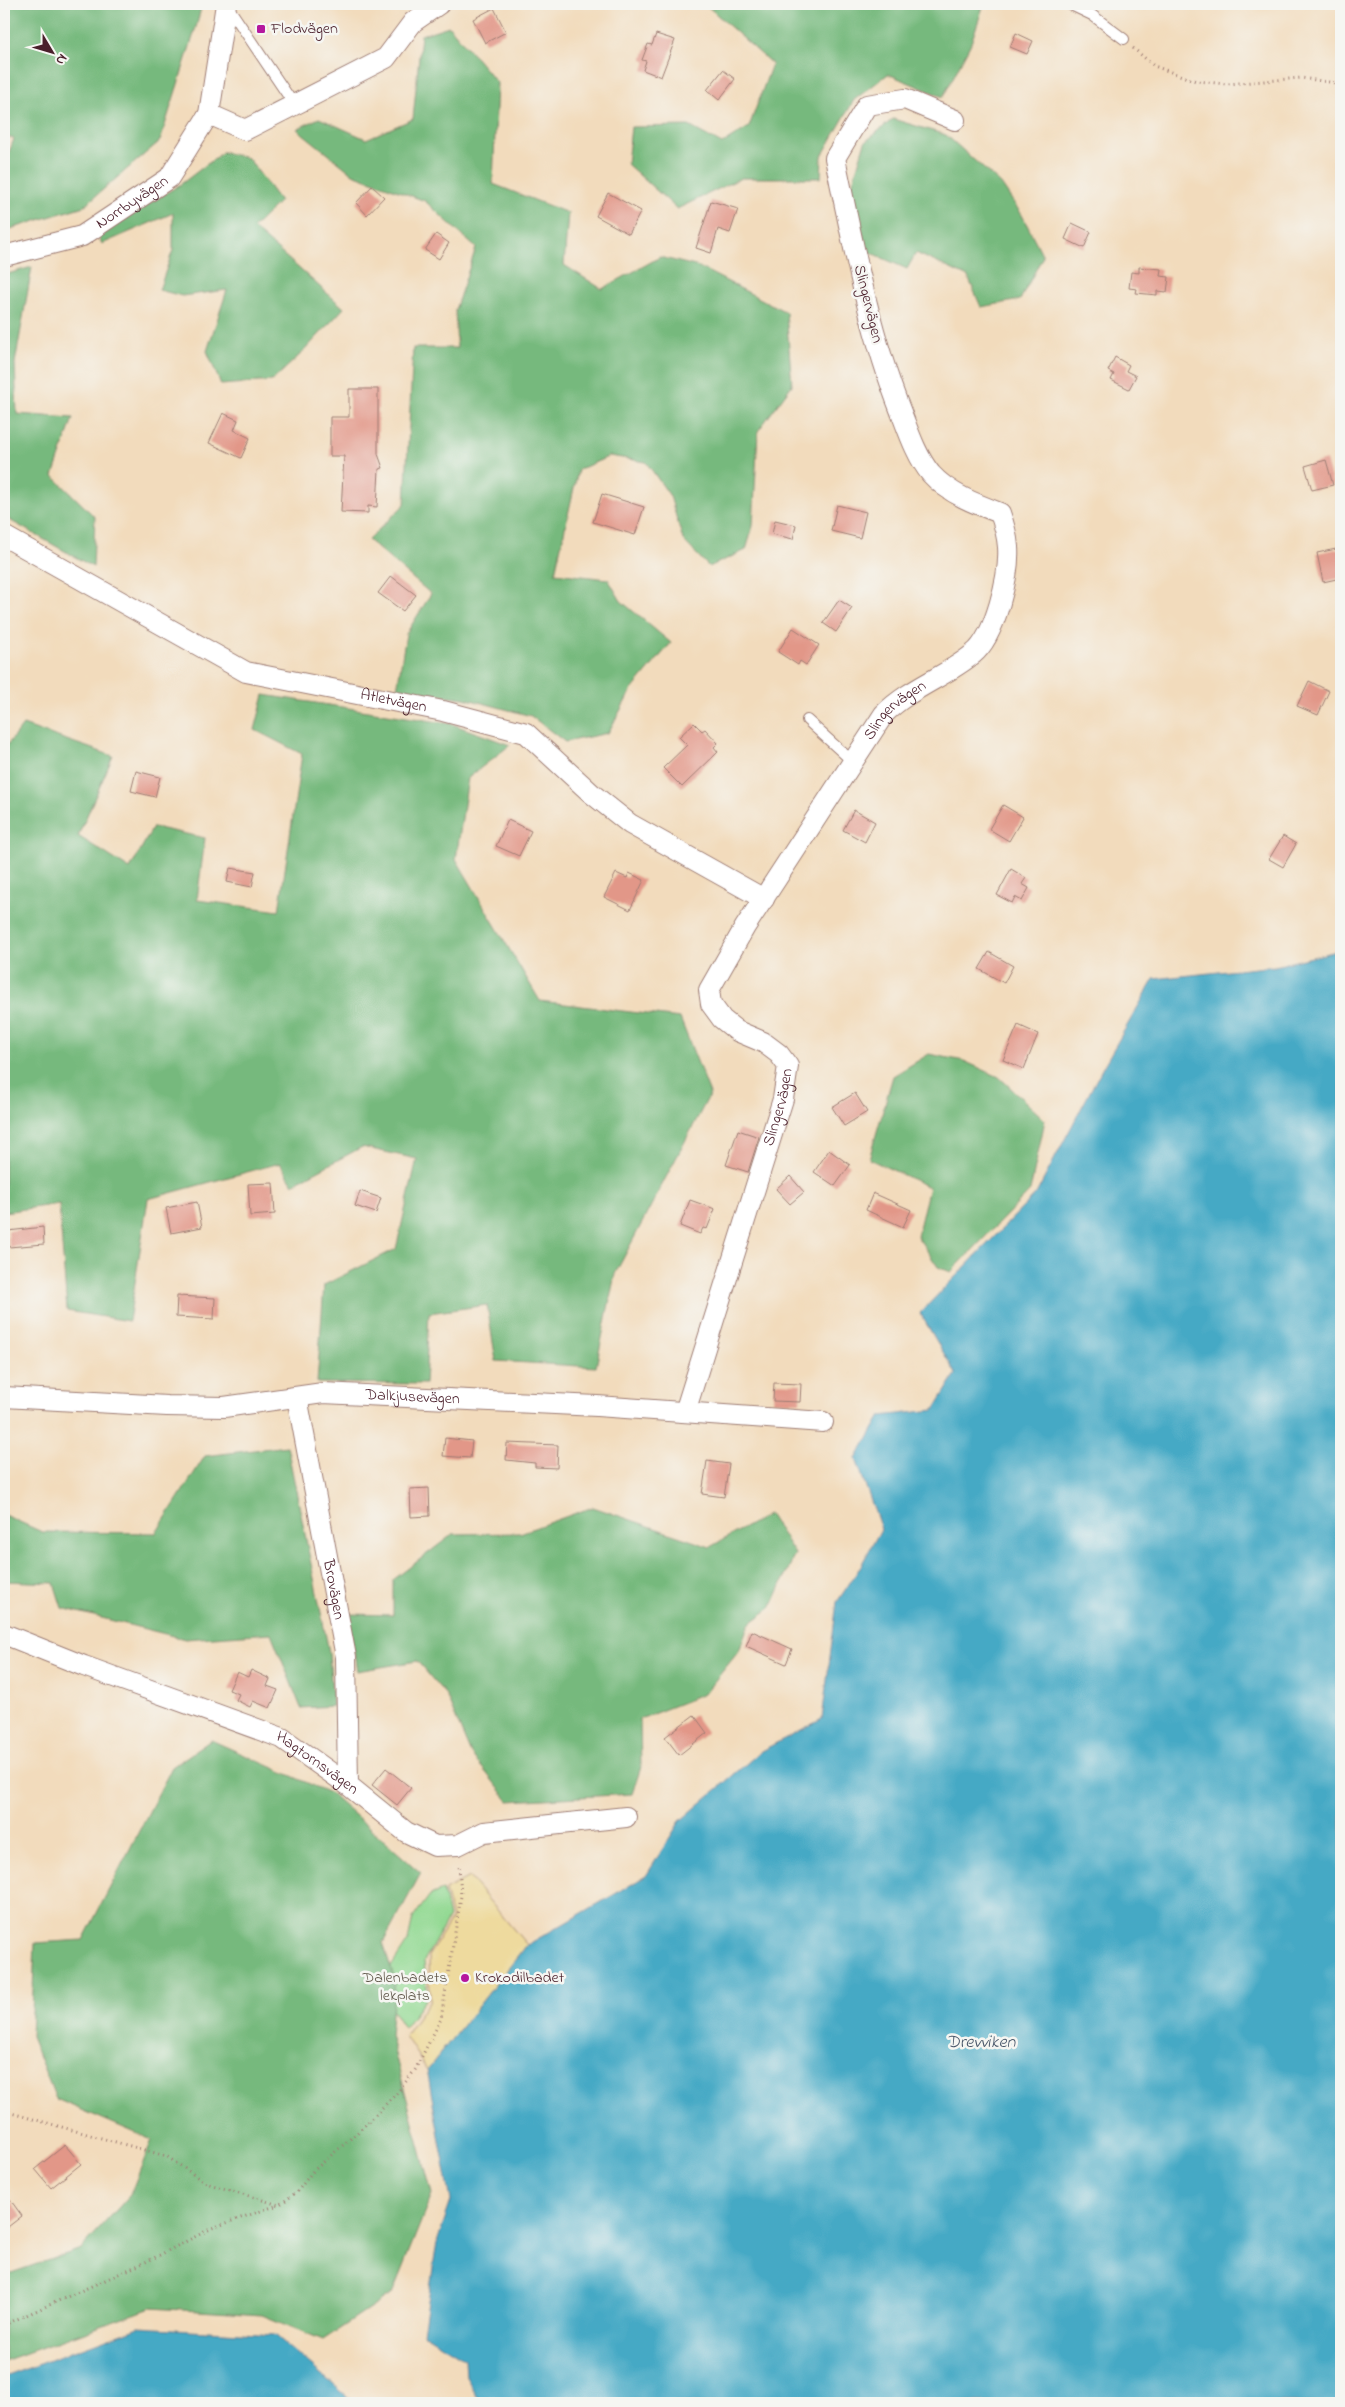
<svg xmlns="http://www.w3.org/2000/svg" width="1345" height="2407" viewBox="0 0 1345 2407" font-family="'Indie Flower',sans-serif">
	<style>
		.green { fill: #93d993; stroke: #6e7c5f }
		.forest { fill: #76b97d; stroke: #606c54 }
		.sand { fill: #eeda9e; stroke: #9c7c64 }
		.water { fill: #45a9c5; stroke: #486478 }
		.building { fill: #e29788 }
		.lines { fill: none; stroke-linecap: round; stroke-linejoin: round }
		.lane-casing { stroke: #9e7d74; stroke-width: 12 }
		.street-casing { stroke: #9e7d74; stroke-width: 22 }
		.path { stroke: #9e7d74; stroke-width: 3; stroke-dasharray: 1 4; stroke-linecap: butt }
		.lane { stroke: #fff; stroke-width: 10 }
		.street { stroke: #fff; stroke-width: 20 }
		.poi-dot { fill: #b5179e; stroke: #f6f6f2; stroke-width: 2 }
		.labels { text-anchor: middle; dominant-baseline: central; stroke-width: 5; stroke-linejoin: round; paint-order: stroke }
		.poi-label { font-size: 16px; fill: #4a1f2b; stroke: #f6f6f2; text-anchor: start }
		.street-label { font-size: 16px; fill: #4a1f2b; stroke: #f6f6f2 }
		.park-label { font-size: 16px; fill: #60574a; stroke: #f6f6f2 }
		.water-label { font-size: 18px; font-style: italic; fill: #485669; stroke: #f6f6f2 }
	</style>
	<rect width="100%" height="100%" fill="#f6f6f2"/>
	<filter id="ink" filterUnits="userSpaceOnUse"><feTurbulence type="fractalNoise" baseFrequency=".02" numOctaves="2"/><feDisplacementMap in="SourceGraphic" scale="10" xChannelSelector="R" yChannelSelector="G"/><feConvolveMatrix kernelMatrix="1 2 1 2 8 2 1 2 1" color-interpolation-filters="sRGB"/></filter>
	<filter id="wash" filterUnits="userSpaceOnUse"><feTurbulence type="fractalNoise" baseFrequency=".0096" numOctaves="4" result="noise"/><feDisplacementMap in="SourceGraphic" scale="20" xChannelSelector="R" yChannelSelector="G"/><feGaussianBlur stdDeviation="1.12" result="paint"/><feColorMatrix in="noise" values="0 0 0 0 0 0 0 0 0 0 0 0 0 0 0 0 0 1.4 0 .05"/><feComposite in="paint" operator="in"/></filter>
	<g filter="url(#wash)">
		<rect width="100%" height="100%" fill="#f2dbbc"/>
		<path class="green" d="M 443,1890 L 449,1917 L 424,1961 L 428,1996 L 404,2028 L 378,1987 L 408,1941 L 413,1918 L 430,1895 Z"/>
		<path class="forest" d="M 4,4 L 202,4 L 197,24 L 160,141 L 84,206 L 4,231 L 4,165 L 14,139 L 4,136 Z
			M 705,4 L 984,4 L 971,43 L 943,97 L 888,74 L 854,100 L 822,156 L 821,178 L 741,178 L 677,209 L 627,164 L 631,127 L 689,126 L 722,144 L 749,127 L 772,64 Z
			M 449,26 L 497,83 L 493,184 L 568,213 L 564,265 L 602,289 L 660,257 L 699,267 L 786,312 L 792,385 L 758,431 L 753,526 L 746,550 L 709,567 L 683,540 L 670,496 L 646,462 L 610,456 L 578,470 L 555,573 L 608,579 L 621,601 L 671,643 L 631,691 L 608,733 L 565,742 L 531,716 L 464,698 L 397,689 L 406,634 L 431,594 L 368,540 L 405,504 L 413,348 L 457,348 L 455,310 L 476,248 L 425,201 L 353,174 L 297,129 L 319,118 L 366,139 L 413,119 L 421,35 Z
			M 893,119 L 946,135 L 1001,184 L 1022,215 L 1043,256 L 1020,300 L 981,307 L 968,277 L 916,253 L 907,269 L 867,251 L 851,188 L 865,142 Z
			M 223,152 L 248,158 L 280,201 L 253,228 L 344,308 L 302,353 L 272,381 L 221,385 L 207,351 L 227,290 L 182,296 L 159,290 L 173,250 L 173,213 L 102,244 L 98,235 L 181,184 Z
			M 32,267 L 15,363 L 17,414 L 73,418 L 53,476 L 95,517 L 93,567 L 4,517 L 4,275 Z
			M 264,695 L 452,724 L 510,745 L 468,778 L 456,859 L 540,1001 L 680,1018 L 710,1094 L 615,1274 L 596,1367 L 496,1361 L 487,1305 L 429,1313 L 425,1384 L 317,1383 L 324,1285 L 396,1249 L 417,1159 L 362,1147 L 293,1184 L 280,1163 L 148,1199 L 129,1321 L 67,1311 L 59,1204 L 4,1212 L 4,749 L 23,725 L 113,756 L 78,836 L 130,869 L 153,827 L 205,838 L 197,900 L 279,911 L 302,754 L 255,730 Z
			M 929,1054 L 964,1061 L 999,1077 L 1045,1120 L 1030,1191 L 951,1272 L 938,1267 L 917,1236 L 929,1187 L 869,1159 L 893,1076 Z
			M 287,1446 L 329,1652 L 333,1706 L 301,1708 L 271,1633 L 185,1639 L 62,1608 L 54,1583 L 4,1581 L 4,1515 L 42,1532 L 156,1533 L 205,1456 Z
			M 593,1507 L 710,1547 L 769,1514 L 795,1554 L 771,1608 L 749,1624 L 739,1651 L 704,1694 L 640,1719 L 641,1767 L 632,1794 L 509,1801 L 471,1754 L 446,1695 L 417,1661 L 357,1671 L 348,1614 L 393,1615 L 393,1580 L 453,1534 L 520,1533 Z
			M 211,1740 L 330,1793 L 421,1873 L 383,1943 L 395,1981 L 390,2035 L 432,2194 L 392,2294 L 323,2340 L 262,2315 L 151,2308 L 4,2361 L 4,2272 L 11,2273 L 81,2249 L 130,2195 L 152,2140 L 56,2099 L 31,2037 L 35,1943 L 83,1940 L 172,1767 Z"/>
		<path class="sand" d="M 469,1877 L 527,1945 L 427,2070 L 405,2036 L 430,2000 L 429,1955 L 452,1918 L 445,1890 Z"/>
		<path class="water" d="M 1341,950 L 1341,2403 L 477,2403 L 480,2401 L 466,2378 L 465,2359 L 423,2333 L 437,2242 L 451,2201 L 427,2070 L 527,1945 L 646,1876 L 680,1821 L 761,1751 L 822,1719 L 837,1602 L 859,1569 L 881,1529 L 856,1459 L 881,1416 L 934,1410 L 956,1374 L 920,1313 L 1036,1194 L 1103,1067 L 1154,979 L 1275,966 Z
			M 139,2327 L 275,2335 L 355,2403 L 4,2403 L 4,2377 Z"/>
		<g id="blocks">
			<path class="building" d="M 494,8 L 506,32 L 485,43 L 473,19 Z
				M 1016,33 L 1033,41 L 1027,54 L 1010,47 Z
				M 656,34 L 675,40 L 661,77 L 643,70 L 646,61 L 642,60 L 648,44 L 652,45 Z
				M 723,70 L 735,79 L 719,100 L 707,90 Z
				M 372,186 L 384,197 L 367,215 L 356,203 Z
				M 608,193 L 641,211 L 629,234 L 596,216 Z
				M 711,201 L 738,209 L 730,233 L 718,229 L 711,253 L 696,248 Z
				M 1072,223 L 1091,232 L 1084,248 L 1065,239 Z
				M 436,234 L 449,243 L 439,259 L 425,250 Z
				M 1139,267 L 1161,269 L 1160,276 L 1169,277 L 1167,292 L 1157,291 L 1157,295 L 1136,293 L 1137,289 L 1129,288 L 1131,272 L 1139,273 Z
				M 1115,357 L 1129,365 L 1126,371 L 1136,376 L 1129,389 L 1111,380 L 1114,374 L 1108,371 Z
				M 349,389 L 378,389 L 378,454 L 383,468 L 379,469 L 377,507 L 368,506 L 368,513 L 341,512 L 344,456 L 330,456 L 330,417 L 349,417 Z
				M 223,413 L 238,420 L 234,430 L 250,438 L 241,458 L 209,443 Z
				M 1326,460 L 1333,485 L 1312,490 L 1305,466 Z
				M 602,494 L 644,507 L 635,535 L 593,522 Z
				M 837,505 L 866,512 L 860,538 L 831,531 Z
				M 775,520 L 796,525 L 793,539 L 772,534 Z
				M 1341,548 L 1341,578 L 1323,582 L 1317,553 Z
				M 391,576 L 416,595 L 403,611 L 378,593 Z
				M 839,600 L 852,608 L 836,632 L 823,623 Z
				M 793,628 L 819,645 L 806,665 L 800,661 L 798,665 L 778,652 Z
				M 1309,681 L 1329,691 L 1318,715 L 1297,706 Z
				M 694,723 L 702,731 L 705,729 L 718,743 L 714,747 L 718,752 L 682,787 L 663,768 L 687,745 L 679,737 Z
				M 136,771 L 160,777 L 155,797 L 131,791 Z
				M 1003,805 L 1023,817 L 1009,841 L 989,829 Z
				M 854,810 L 875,822 L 865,842 L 843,830 Z
				M 508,820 L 531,831 L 519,856 L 496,846 Z
				M 1283,836 L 1296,844 L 1283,867 L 1269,859 Z
				M 230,868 L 255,872 L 252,887 L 227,882 Z
				M 1011,869 L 1026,878 L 1022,884 L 1029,888 L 1022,901 L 1015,897 L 1012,903 L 997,895 Z
				M 616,873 L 627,878 L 629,873 L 644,880 L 630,910 L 604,897 Z
				M 989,952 L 1013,966 L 1004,983 L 979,969 Z
				M 1018,1025 L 1038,1034 L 1024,1069 L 1003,1060 Z
				M 855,1093 L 867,1112 L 844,1126 L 832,1107 Z
				M 738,1130 L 759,1137 L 748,1172 L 726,1165 Z
				M 829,1150 L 850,1165 L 835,1186 L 814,1172 Z
				M 790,1176 L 804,1192 L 790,1204 L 776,1189 Z
				M 273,1183 L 275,1214 L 250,1216 L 248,1184 Z
				M 360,1191 L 381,1198 L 376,1213 L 355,1206 Z
				M 873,1193 L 911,1210 L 903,1227 L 866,1210 Z
				M 690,1200 L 715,1209 L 707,1229 L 703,1228 L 700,1234 L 680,1226 Z
				M 197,1202 L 202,1227 L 171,1233 L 166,1208 Z
				M 43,1227 L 44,1244 L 9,1247 L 8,1231 Z
				M 177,1296 L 215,1298 L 214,1319 L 176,1317 Z
				M 774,1383 L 801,1384 L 800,1402 L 773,1401 Z
				M 445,1438 L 472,1441 L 470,1458 L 443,1456 Z
				M 507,1443 L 558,1445 L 557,1468 L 535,1467 L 535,1463 L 506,1460 Z
				M 707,1461 L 729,1464 L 724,1497 L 702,1494 Z
				M 429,1488 L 430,1516 L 411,1517 L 410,1489 Z
				M 752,1631 L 792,1649 L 786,1664 L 746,1646 Z
				M 251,1670 L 270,1679 L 267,1686 L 278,1690 L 270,1708 L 253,1701 L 250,1707 L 236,1700 L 239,1694 L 229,1690 L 237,1672 L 248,1677 Z
				M 694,1715 L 707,1733 L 679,1755 L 665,1737 Z
				M 386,1768 L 411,1788 L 397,1805 L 372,1785 Z
				M 65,2145 L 81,2164 L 51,2188 L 35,2169 Z
				M 4,2191 L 22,2216 L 4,2230 Z"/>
		</g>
	</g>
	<g filter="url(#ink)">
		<use href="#blocks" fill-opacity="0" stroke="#9e7d74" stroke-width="1"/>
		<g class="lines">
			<defs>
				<path id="lane" d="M 1069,4 L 1092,15 L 1124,39
					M 227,5 L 295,106
					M 807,720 L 852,761"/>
				<g id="street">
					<path d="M 209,114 L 245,130 L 386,58 L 413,22 L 439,4"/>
					<path id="s1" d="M 4,256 L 82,236 L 169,178 L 209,114 L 226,4"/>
					<path id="s2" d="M 4,536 L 246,672 L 443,711 L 526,733 L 591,793 L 630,824 L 764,899"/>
					<path id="s3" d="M 4,1397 L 167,1406 L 224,1407 L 323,1393 L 597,1406 L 823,1422"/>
					<path id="s4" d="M 297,1397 L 346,1657 L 348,1785"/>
					<path id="s5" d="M 685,1412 L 783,1099 L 788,1066 L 779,1054 L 763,1042 L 737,1031 L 722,1019 L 711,1004 L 709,990 L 745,927 L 884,714 C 910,688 945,677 973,654 C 995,637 1010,574 1008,547 C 1007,535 1004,524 1000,513 C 976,504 949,494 931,474 C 917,457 909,433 901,412 C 869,331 853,244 835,158 L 867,105 L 905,99 L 955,120"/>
					<path id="s6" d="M 4,1634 L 84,1666 L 282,1738 L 348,1785 L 406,1832 L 435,1846 L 458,1845 L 484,1832 L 626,1817"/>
				</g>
			</defs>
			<use href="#lane" class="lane-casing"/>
			<use href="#street" class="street-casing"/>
			<path class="path" d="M 1133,48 L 1154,66 L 1196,81 L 1227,84 L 1301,78 L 1336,83 L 1341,75
				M 4,2111 L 166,2156 L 206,2183 L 279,2205 L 297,2192 L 313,2171 L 357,2133 L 397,2093 L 415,2070 L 441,2019 L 461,1896 L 459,1864
				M 4,2325 L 150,2260 L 212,2228 L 278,2205"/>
			<use href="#lane" class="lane"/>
			<use href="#street" class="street"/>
		</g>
	</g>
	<g class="poi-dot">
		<rect x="256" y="24" width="10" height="10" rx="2.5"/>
		<circle cx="465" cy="1978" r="5"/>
	</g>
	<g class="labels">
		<g class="poi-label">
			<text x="271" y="29">Flodvägen</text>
			<text x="475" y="1978">Krokodilbadet</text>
		</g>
		<g class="street-label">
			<text stroke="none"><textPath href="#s1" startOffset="141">Norrbyvägen</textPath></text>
			<text transform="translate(868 304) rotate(76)">Slingervägen</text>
			<text stroke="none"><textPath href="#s2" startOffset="428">Atletvägen</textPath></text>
			<text stroke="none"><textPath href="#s5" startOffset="814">Slingervägen</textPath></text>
			<text stroke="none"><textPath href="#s5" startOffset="319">Slingervägen</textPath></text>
			<text stroke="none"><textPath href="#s3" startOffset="410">Dalkjusevägen</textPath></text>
			<text stroke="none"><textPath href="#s4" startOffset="196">Brovägen</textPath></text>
			<text stroke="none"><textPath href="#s6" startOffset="340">Hagtornsvägen</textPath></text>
		</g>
		<g class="park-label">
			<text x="405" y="1978">Dalenbadets<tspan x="405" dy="18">lekplats</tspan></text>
		</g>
		<g class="water-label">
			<text x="981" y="2043">Drevviken</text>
		</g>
	</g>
	<rect width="1345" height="2407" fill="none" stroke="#f6f6f2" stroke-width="20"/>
	<g transform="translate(52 52) rotate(128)" stroke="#f6f6f2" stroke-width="4" paint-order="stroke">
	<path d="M0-4L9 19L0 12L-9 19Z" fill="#4a1f2b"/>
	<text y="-8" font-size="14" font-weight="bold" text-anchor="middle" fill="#4a1f2b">N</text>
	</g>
</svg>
